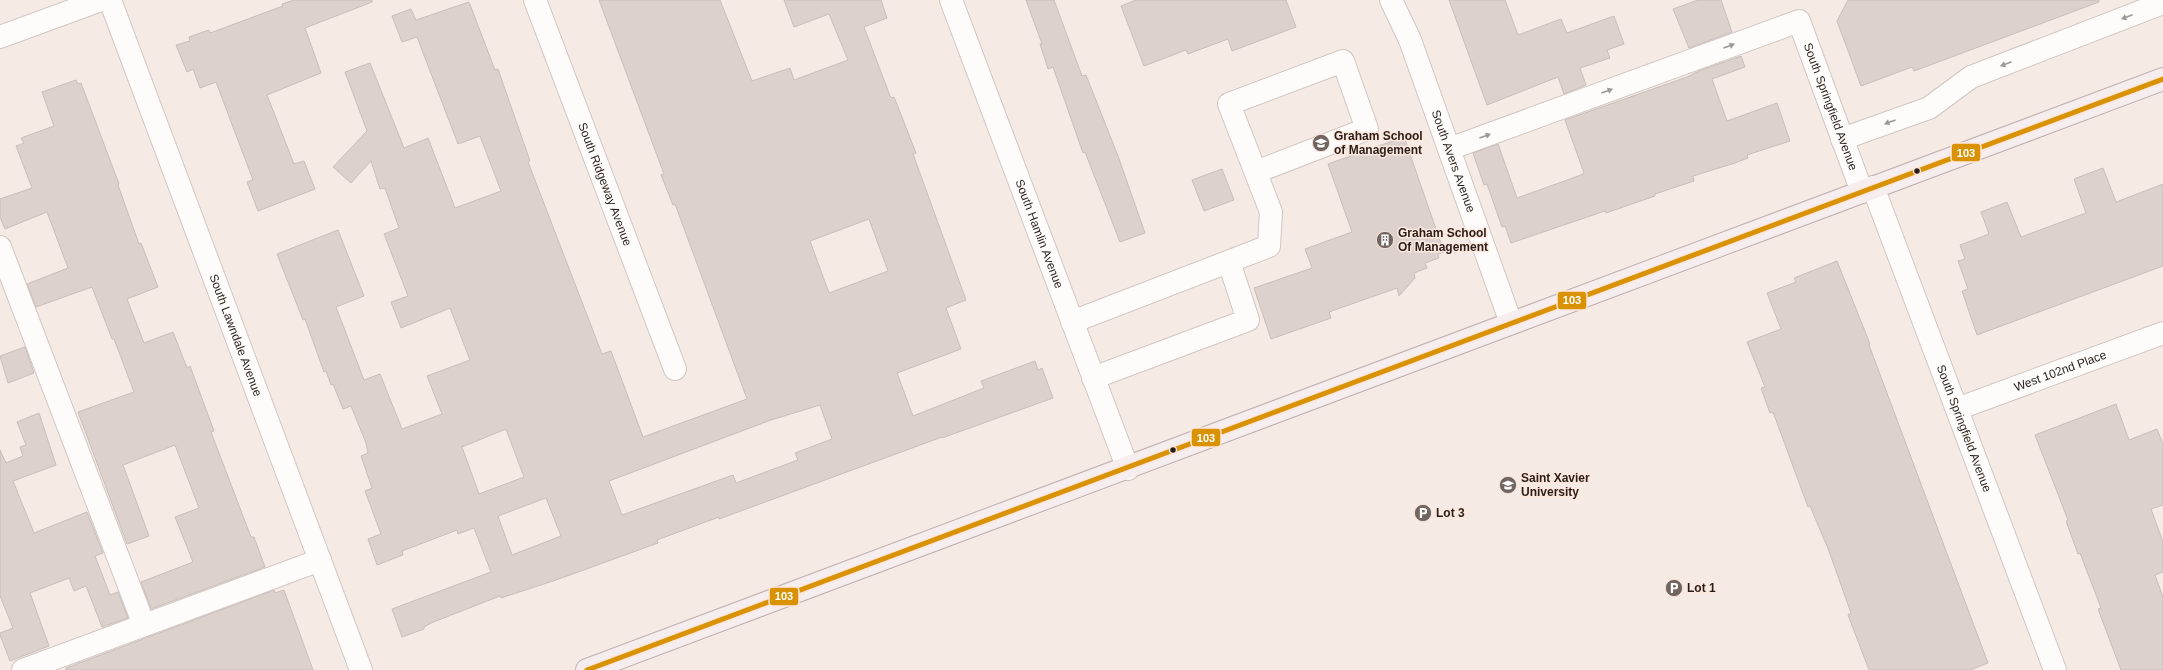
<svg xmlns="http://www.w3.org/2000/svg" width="2163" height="670" viewBox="0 0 2163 670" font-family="Arial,sans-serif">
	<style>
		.building { fill: #dcd1cc; stroke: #c8beba; fill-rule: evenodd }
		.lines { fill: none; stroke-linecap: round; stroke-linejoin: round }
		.minor-casing { stroke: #d1c6c2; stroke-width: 24 }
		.major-casing { stroke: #c2b1b1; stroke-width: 24 }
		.minor { stroke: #fefcfb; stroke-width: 22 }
		.major { stroke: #f5edee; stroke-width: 22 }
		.bus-1-casing { stroke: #fee7dd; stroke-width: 8 }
		.bus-1 { stroke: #d89204; stroke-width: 5 }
		.oneway { fill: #9e9895 }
		.bus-dot { fill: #281e19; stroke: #fee7dd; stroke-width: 1.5 }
		.labels { text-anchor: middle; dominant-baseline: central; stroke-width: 3; stroke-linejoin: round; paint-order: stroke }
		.street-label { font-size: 12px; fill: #281e19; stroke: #fee7dd }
		.poi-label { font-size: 12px; font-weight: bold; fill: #281e19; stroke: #fee7dd; text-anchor: start }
		.line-badge { stroke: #fee7dd; stroke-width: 1.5 }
		.badge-label { font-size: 11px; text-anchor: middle; font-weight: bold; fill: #fff }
	</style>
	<rect width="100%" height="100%" fill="#f6eae5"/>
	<path class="building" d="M 294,0 L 372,0 L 372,2 L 305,28 L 321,73 L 267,95 L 294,164 L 304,161 L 315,189 L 258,211 L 247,182 L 253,180 L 216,82 L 200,88 L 193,69 L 187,72 L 176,45 L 190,41 L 189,37 L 209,30 L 210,33 L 283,6 L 282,4 Z
		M 599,0 L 720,0 L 752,81 L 790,68 L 794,80 L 848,60 L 829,14 L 794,27 L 784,0 L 881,0 L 887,18 L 864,27 L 890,96 L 892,98 L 894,97 L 916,153 L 913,154 L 966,300 L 946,308 L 961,349 L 897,373 L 913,416 L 984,388 L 981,381 L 1035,361 L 1038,370 L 1042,368 L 1053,398 L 942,438 L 942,437 L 719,519 L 719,517 L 657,540 L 658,543 L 556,580 L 501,598 L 500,596 L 431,623 L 424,627 L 424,629 L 402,637 L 392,609 L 491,572 L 474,528 L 458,534 L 457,530 L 402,551 L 403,555 L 377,565 L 368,539 L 381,534 L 365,491 L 372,488 L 361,456 L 368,453 L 366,443 L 351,406 L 343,409 L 333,384 L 331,385 L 326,371 L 324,372 L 305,319 L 303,320 L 277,254 L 338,230 L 364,296 L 336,307 L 364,380 L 380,374 L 402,429 L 442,414 L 427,376 L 470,360 L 450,308 L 401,328 L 391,302 L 408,296 L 384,234 L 399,228 L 385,188 L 380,189 L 371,161 L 351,183 L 333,167 L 367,131 L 345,72 L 370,63 L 404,148 L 428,138 L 455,208 L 501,191 L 480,136 L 458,144 L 417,37 L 402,42 L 392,16 L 411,9 L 416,20 L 469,2 L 495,70 L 498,69 L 530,161 L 528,162 L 602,354 L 611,351 L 643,437 L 747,399 L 675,204 L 673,205 L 661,175 L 664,174 ZM 869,219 L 888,271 L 829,293 L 810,241 ZM 820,405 L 832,439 L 795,453 L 798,460 L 736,483 L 733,475 L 622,515 L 609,481 L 771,420 ZM 506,429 L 524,477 L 479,494 L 462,447 ZM 546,498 L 561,536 L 512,555 L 498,516 Z
		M 1026,0 L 1054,0 L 1082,76 L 1086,75 L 1118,156 L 1145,233 L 1120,242 L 1085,152 L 1083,153 L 1053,67 L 1048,69 L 1040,44 L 1042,44 Z
		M 1136,0 L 1286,0 L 1296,27 L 1232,51 L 1228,39 L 1188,54 L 1186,50 L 1144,66 L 1121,6 Z
		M 1449,0 L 1505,0 L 1518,35 L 1561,19 L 1567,33 L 1614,16 L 1624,44 L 1607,50 L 1610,58 L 1580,68 L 1586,85 L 1564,94 L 1558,77 L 1487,105 Z
		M 1698,0 L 1721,0 L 1732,32 L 1689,48 L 1673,9 Z
		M 1848,0 L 2099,0 L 2099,2 L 1914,71 L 1912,67 L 1861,86 L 1837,21 Z
		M 1741,56 L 1745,67 L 1712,79 L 1727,121 L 1777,103 L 1790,141 L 1747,155 L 1748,158 L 1735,163 L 1693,176 L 1694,181 L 1655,194 L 1655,196 L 1606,213 L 1605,211 L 1511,243 L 1505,226 L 1502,227 L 1487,184 L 1484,185 L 1473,153 L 1498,144 L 1517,198 L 1581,175 L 1584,173 L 1565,120 L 1687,77 L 1699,71 Z
		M 76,80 L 78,84 L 81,83 L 119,184 L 118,185 L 139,244 L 141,243 L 158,287 L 127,299 L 144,343 L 173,332 L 187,368 L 190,366 L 214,431 L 211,432 L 251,537 L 254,537 L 265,567 L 151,609 L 141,582 L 193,562 L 175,517 L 199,508 L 175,445 L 123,465 L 149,536 L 127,544 L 78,412 L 134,392 L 114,339 L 112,339 L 92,287 L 36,307 L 27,284 L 68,268 L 47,212 L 5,229 L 0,217 L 0,199 L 32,188 L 16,146 L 24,143 L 21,138 L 54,126 L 42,92 Z
		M 1404,137 L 1444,252 L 1438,254 L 1439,258 L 1425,263 L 1427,268 L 1414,273 L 1415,278 L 1399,296 L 1397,288 L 1329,312 L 1331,318 L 1271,339 L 1254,288 L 1312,268 L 1305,249 L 1352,232 L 1328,164 Z
		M 2103,168 L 2116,202 L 2163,184 L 2163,266 L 1977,335 L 1962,291 L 1968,289 L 1958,261 L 1965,259 L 1960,245 L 1989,234 L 1981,212 L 2007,202 L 2021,237 L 2086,213 L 2074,179 Z
		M 1222,169 L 1234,200 L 1204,211 L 1192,180 Z
		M 1837,261 L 1870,344 L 1869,345 L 1988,663 L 1970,670 L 1869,670 L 1848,615 L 1851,613 L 1829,551 L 1810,506 L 1808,507 L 1773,412 L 1770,413 L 1761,388 L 1765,387 L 1747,342 L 1781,329 L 1767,293 L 1796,282 L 1794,278 Z
		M 25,347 L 34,373 L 8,383 L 0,356 Z
		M 2116,404 L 2129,440 L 2157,429 L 2163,444 L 2163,505 L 2151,509 L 2163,542 L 2163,572 L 2155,575 L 2163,597 L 2163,670 L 2121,670 L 2098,609 L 2101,608 L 2080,553 L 2078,554 L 2066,521 L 2068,520 L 2035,435 Z
		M 39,413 L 56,465 L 13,481 L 34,533 L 87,512 L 103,553 L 95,556 L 110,595 L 118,592 L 128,618 L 102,627 L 86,586 L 74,591 L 69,578 L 30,593 L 49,646 L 10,661 L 0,635 L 0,633 L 13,628 L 0,596 L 0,450 L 6,463 L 23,456 L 20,447 L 26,445 L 17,422 Z
		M 274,590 L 275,593 L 284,590 L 313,670 L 66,670 L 66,668 Z"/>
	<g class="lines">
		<defs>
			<g id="minor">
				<path id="s1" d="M 110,0 L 361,670"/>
				<path id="s2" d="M 535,0 L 675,369"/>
				<path id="s3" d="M 951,0 L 1128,469"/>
				<path id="s4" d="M 1391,0 L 1410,40 L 1511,323"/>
				<path d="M 0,37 L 101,0"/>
				<path d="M 1842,139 L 1929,108 L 1971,77 L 2163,3"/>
				<path id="s5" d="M 1449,149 L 1799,21 L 1862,192"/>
				<path id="s6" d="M 1873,187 L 2055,670"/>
				<path d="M 0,247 L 144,625"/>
				<path d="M 1072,322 L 1269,246 L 1271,212 L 1229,104 L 1343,61 L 1367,129 L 1256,172"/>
				<path d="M 1093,378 L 1248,320 L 1229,262"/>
				<path id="s7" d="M 1957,409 L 2163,333"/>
				<path d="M 23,670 L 320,560"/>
			</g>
			<path id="major" d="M 587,670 L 2163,79"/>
		</defs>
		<use href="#minor" class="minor-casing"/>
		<use href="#major" class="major-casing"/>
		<use href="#minor" class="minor"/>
		<use href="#major" class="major"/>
		<defs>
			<path id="bus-1" d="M 587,670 L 2163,79"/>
		</defs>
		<use href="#bus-1" class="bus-1-casing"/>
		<use href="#bus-1" class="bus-1"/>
	</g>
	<defs><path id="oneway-solid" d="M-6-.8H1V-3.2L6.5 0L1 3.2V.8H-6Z"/></defs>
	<g class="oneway">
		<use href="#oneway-solid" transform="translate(2127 17) rotate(159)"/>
		<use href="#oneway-solid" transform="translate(1729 46) rotate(-20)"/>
		<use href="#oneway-solid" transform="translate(2006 64) rotate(159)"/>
		<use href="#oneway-solid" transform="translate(1607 91) rotate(-20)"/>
		<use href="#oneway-solid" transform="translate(1890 122) rotate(160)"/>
		<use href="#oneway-solid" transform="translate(1485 136) rotate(-20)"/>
	</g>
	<defs>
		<symbol id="university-disc" viewBox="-11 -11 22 22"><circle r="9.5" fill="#706560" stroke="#fee7dd"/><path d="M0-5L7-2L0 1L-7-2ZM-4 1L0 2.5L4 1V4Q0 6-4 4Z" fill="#fff"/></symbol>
		<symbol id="building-disc" viewBox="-11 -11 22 22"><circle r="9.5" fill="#706560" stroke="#fee7dd"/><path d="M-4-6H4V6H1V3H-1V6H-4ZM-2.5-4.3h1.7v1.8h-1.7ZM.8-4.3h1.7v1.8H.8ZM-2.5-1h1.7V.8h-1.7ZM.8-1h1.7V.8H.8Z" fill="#fff"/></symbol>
		<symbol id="parking-disc" viewBox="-11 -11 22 22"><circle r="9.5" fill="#706560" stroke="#fee7dd"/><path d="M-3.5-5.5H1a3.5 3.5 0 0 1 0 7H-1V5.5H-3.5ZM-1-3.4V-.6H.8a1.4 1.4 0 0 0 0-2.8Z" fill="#fff"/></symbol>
	</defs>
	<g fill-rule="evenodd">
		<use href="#university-disc" x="1311" y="133" width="20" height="20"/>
		<use href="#building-disc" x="1375" y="230" width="20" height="20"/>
		<use href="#university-disc" x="1498" y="475" width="20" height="20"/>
		<use href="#parking-disc" x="1413" y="503" width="20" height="20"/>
		<use href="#parking-disc" x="1664" y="578" width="20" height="20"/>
	</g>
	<g class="bus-dot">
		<circle cx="1917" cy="171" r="3.5"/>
		<circle cx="1173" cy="450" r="3.5"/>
	</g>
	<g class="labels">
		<g class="street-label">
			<text stroke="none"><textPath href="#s5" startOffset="464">South Springfield Avenue</textPath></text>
			<text stroke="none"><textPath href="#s4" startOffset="173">South Avers Avenue</textPath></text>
			<text stroke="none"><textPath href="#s2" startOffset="197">South Ridgeway Avenue</textPath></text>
			<text stroke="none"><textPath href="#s3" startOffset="250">South Hamlin Avenue</textPath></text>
			<text stroke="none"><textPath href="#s1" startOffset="358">South Lawndale Avenue</textPath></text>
			<text stroke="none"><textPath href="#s7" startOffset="110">West 102nd Place</textPath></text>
			<text stroke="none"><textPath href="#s6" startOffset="258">South Springfield Avenue</textPath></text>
		</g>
		<g class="poi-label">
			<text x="1334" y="136">Graham School<tspan x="1334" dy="14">of Management</tspan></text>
			<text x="1398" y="233">Graham School<tspan x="1398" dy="14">Of Management</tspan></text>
			<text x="1521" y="478">Saint Xavier<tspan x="1521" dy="14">University</tspan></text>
			<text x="1436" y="513">Lot 3</text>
			<text x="1687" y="588">Lot 1</text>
		</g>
	</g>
	<g class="line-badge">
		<rect x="1951" y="143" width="30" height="19" rx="4" fill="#d89204"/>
		<rect x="1557" y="291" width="30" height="19" rx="4" fill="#d89204"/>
		<rect x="1191" y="428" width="30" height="19" rx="4" fill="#d89204"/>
		<rect x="769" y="587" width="30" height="19" rx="4" fill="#d89204"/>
	</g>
	<g class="badge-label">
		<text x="1966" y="157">103</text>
		<text x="1572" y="304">103</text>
		<text x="1206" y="442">103</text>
		<text x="784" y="600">103</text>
	</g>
</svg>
